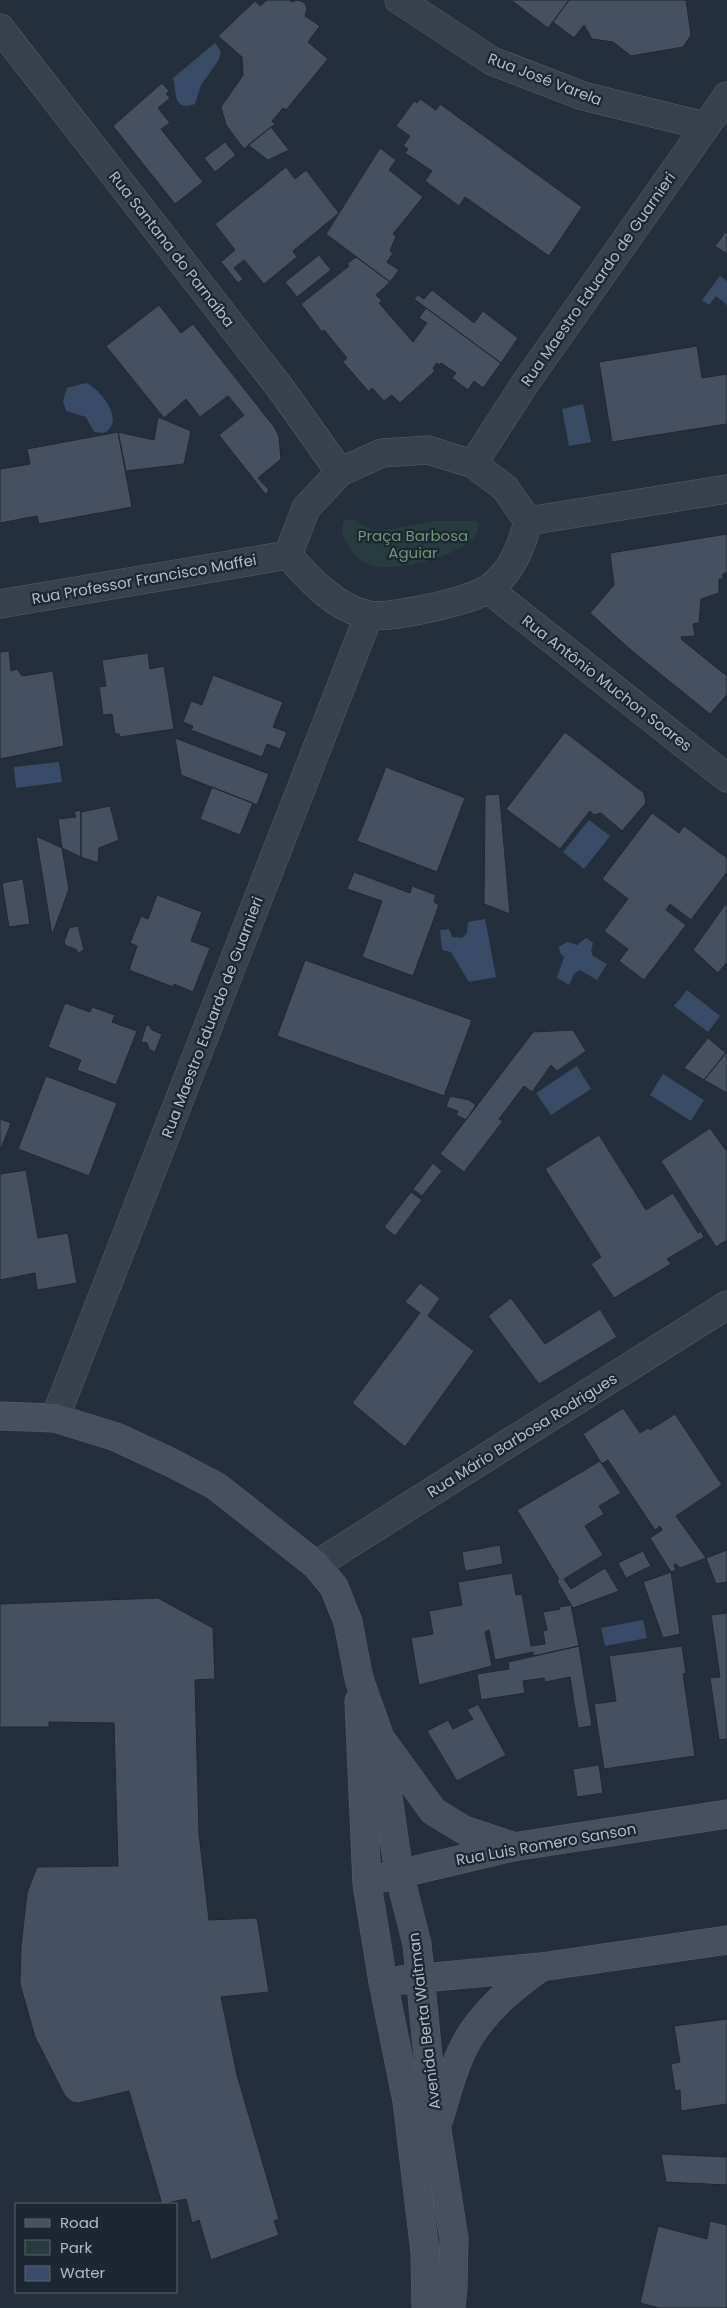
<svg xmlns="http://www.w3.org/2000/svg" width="727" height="2308" viewBox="0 0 727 2308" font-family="Poppins,sans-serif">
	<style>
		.green { fill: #263c3f }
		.water { fill: #394c67 }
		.building { fill: #455162; stroke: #1f2835 }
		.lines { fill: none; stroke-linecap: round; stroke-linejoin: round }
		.minor-casing { stroke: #565f6c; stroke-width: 29 }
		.secondary-casing { stroke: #565f6c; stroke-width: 29 }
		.minor { stroke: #38414e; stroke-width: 28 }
		.secondary { stroke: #465061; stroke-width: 28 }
		.labels { text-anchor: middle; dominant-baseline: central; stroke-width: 4.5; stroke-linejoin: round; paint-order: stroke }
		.street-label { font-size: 15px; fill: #b4bcc9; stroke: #1d2633 }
		.park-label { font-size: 15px; fill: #6b9a76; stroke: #1d2633 }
	</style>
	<rect width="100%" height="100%" fill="#242f3e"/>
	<path class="green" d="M 354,519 L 363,526 L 375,530 L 387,530 L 433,521 L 476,521 L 478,525 C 478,529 477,533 475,536 C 461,556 397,572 374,566 C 362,563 354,556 348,545 C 343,538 340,528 344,520 Z"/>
	<path class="water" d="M 215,43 L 221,52 L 218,61 L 201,85 L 195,104 C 172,112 177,91 173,78 Z
		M 720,276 L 727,281 L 727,305 L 716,296 L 709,305 L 702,300 Z
		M 86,383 C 101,389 126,422 104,433 L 94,432 L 86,417 L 66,411 L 63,401 L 67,388 Z
		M 583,404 L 591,442 L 569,446 L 562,409 Z
		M 59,762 L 62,782 L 16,788 L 14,767 Z
		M 589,820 L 610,836 L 584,869 L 563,852 Z
		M 485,919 L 496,977 L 469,982 L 451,952 L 442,950 L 440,930 L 449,929 L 452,937 L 462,938 L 467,933 L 468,922 Z
		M 586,938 L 593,943 L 591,951 L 593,956 L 607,964 L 597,980 L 580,970 L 574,974 L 569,985 L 557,978 L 564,957 L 560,953 L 559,947 L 567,942 L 577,945 Z
		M 687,990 L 720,1016 L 708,1032 L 674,1006 Z
		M 577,1066 L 591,1089 L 551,1115 L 536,1093 Z
		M 663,1074 L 704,1100 L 691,1121 L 650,1095 Z
		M 643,1620 L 647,1638 L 605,1646 L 601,1628 Z"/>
	<path class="building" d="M 267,0 L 289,0 L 291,2 L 298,0 L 305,3 L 307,9 L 305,16 L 320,26 L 308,42 L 328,59 L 286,110 L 283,108 L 272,121 L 275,124 L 244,149 L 226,125 L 221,107 L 243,75 L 242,57 L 218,36 L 255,1 L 260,6 Z
		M 511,0 L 569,0 L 548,28 Z
		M 569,0 L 686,0 L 691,35 L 683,47 L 631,56 L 613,42 L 592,39 L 584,25 L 574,38 L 553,22 Z
		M 162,83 L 169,91 L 166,94 L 170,98 L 158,108 L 170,123 L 161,129 L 203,182 L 175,204 L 113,126 Z
		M 420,99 L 436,110 L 440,104 L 582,207 L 549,256 L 465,197 L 459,206 L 425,181 L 432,171 L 405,153 L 408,149 L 403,146 L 410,136 L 396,126 L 414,101 L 417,103 Z
		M 271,127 L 289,150 L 268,160 L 248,145 Z
		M 225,142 L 236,155 L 215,172 L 204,158 Z
		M 380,148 L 396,160 L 389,170 L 423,197 L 393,234 L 396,236 L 390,251 L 393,253 L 387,262 L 399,270 L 390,282 L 326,234 Z
		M 286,167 L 295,179 L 306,170 L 339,213 L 293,251 L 297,257 L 264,284 L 244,260 L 234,268 L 243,279 L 238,283 L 221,262 L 235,250 L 215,224 Z
		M 727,230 L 727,254 L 715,246 Z
		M 319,255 L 331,270 L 297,297 L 285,282 Z
		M 356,257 L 390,282 L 376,295 L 382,301 L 379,303 L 413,342 L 427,323 L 419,318 L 426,308 L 501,363 L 483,388 L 474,381 L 468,390 L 452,378 L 456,373 L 441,363 L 439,365 L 437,363 L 433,368 L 435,371 L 400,403 L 392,395 L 384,401 L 372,388 L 369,392 L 343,362 L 347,358 L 324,330 L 322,332 L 301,304 L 349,266 L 347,264 Z
		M 432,290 L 474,323 L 483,311 L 518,338 L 501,363 L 414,299 L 418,295 L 424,299 Z
		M 159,305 L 181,333 L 193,324 L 275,428 L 279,437 L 281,459 L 258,478 L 269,490 L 266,495 L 219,435 L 244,415 L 228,396 L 200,417 L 186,399 L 164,418 L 106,346 Z
		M 697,346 L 702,378 L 727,374 L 727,424 L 612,442 L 599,362 Z
		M 158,417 L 191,431 L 184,464 L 126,471 L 118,432 L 154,440 Z
		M 118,432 L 132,507 L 39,524 L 37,516 L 0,523 L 0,469 L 30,464 L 27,449 Z
		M 727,534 L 727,572 L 723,574 L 723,579 L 719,579 L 719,593 L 701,599 L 699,623 L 693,624 L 695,636 L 681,637 L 682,640 L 727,676 L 727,695 L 710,714 L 632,651 L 590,613 L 614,585 L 610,553 Z
		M 9,651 L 11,671 L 17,669 L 22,676 L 53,671 L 64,746 L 0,759 L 0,652 Z
		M 148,653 L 150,669 L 164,666 L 174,729 L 120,737 L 119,734 L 115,734 L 112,714 L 103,715 L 99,687 L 106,686 L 102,660 Z
		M 213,675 L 283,702 L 273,727 L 287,732 L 280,749 L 267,744 L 262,757 L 191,730 L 193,726 L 183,722 L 191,701 L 202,705 Z
		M 565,732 L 644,793 L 646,803 L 622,831 L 601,813 L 594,815 L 590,811 L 560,849 L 506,809 Z
		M 175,738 L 269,774 L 257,805 L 181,775 Z
		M 386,767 L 465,798 L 437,872 L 357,841 Z
		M 212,787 L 253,803 L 240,835 L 200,819 Z
		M 499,794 L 500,800 L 510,914 L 484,904 L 485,795 Z
		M 110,806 L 119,840 L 99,848 L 98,863 L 81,857 L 81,812 Z
		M 80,810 L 81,812 L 81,857 L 62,848 L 58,819 L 76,817 L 74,812 Z
		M 652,813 L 679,833 L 684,826 L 727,858 L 727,872 L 691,920 L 670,904 L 666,910 L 686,925 L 644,980 L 619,961 L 628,949 L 604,931 L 628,899 L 602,879 Z
		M 36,836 L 62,848 L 69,889 L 52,935 Z
		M 354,872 L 410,893 L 412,886 L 436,895 L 434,902 L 439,905 L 413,976 L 362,957 L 382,901 L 347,889 Z
		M 23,879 L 30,924 L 9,927 L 2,883 Z
		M 157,895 L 202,912 L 191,941 L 210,948 L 193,992 L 174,984 L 173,987 L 129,970 L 137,946 L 130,943 L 141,916 L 148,919 Z
		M 727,902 L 727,962 L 718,973 L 693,950 Z
		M 78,926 L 84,950 L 78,953 L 76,949 L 66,946 L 64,942 L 69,928 Z
		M 305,960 L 472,1020 L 444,1096 L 277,1036 Z
		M 65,1003 L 90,1012 L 92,1007 L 115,1015 L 112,1022 L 137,1031 L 116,1085 L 77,1070 L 81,1060 L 48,1047 Z
		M 149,1025 L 152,1030 L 162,1034 L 155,1052 L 149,1049 L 147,1043 L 141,1042 L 146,1026 Z
		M 573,1030 L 586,1051 L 557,1071 L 551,1065 L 532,1092 L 524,1086 L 499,1119 L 503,1121 L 464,1172 L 440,1154 L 533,1032 Z
		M 708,1038 L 726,1053 L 704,1080 L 684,1068 Z
		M 727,1051 L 727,1093 L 704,1080 Z
		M 46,1076 L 117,1103 L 89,1176 L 18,1149 Z
		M 450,1096 L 469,1100 L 476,1105 L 466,1120 L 456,1115 L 458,1111 L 446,1107 Z
		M 0,1119 L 11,1123 L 0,1151 Z
		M 710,1128 L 727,1152 L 727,1240 L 716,1247 L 661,1161 Z
		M 599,1135 L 646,1210 L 673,1193 L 698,1233 L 701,1231 L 704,1237 L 667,1259 L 671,1264 L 614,1298 L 591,1264 L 601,1257 L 545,1169 Z
		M 433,1163 L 442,1171 L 422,1196 L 413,1189 Z
		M 26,1170 L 38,1238 L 68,1233 L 77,1283 L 37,1290 L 35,1273 L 0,1280 L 0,1174 Z
		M 411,1192 L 422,1200 L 395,1236 L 384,1227 Z
		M 420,1283 L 440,1298 L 428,1316 L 474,1351 L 405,1447 L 352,1403 L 420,1313 L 405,1302 Z
		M 511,1298 L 545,1344 L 600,1309 L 617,1337 L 539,1384 L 488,1316 Z
		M 623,1408 L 640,1433 L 648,1428 L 650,1430 L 675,1414 L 722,1485 L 676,1516 L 706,1558 L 680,1568 L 676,1564 L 674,1565 L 676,1570 L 671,1572 L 650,1538 L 662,1530 L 660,1526 L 655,1530 L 608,1460 L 602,1464 L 583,1434 Z
		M 600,1461 L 621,1493 L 599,1506 L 604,1514 L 585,1526 L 603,1555 L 564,1579 L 571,1589 L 605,1568 L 619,1591 L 573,1608 L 557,1581 L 559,1579 L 517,1510 Z
		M 500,1545 L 503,1564 L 465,1571 L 462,1552 Z
		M 727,1550 L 727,1582 L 716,1584 L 706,1558 Z
		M 643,1551 L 651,1566 L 626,1578 L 618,1563 Z
		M 671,1572 L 680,1634 L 663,1638 L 643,1582 Z
		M 512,1573 L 516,1595 L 522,1594 L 531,1646 L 545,1644 L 543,1631 L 547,1630 L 543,1612 L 560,1609 L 559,1607 L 571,1605 L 579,1646 L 533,1656 L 533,1652 L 495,1660 L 489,1630 L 485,1632 L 492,1666 L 419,1685 L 411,1638 L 433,1634 L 429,1611 L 462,1605 L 458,1582 Z
		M 158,1598 L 213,1628 L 215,1679 L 195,1680 L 199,1834 L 209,1920 L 257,1918 L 269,1992 L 221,1997 L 237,2075 L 279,2219 L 274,2221 L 279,2235 L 211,2260 L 199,2220 L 192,2223 L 186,2199 L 162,2204 L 129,2091 L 78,2103 L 72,2102 L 65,2096 L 35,2037 L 20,1984 L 21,1946 L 27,1893 L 37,1867 L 118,1866 L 114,1723 L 49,1722 L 49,1727 L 0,1727 L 0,1604 Z
		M 727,1613 L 727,1739 L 719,1740 L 710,1678 L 720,1677 L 711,1615 Z
		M 579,1646 L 592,1726 L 578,1728 L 570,1677 L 545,1682 L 544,1678 L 523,1681 L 525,1693 L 481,1700 L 477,1674 L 509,1669 L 508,1662 Z
		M 682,1646 L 686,1673 L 683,1674 L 695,1756 L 604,1769 L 594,1704 L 616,1701 L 609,1656 Z
		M 478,1704 L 506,1755 L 457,1781 L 427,1731 L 448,1720 L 453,1729 L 473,1719 L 467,1710 Z
		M 599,1765 L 603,1793 L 577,1797 L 573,1769 Z
		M 727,2019 L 727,2104 L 681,2111 L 680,2090 L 675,2091 L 671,2064 L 680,2062 L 674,2026 Z
		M 661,2154 L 727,2157 L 727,2185 L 666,2182 Z
		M 710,2221 L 727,2225 L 727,2308 L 659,2308 L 640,2303 L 658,2226 L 707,2239 Z"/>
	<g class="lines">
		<defs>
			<path id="minor" d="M 399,0 L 492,61 L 583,96 L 705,126
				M 0,28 L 281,389 L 340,472
				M 428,450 L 473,464 L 505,488 L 528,521 C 522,546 511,574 488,589 C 470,601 390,619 369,615 C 336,609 309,579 288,555 L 306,508 L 340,472 L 382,453 Z
				M 473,464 L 524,385 L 727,96
				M 528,521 L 727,489
				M 488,589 L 727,778
				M 0,604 L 288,555
				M 55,1418 L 369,615
				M 316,1565 L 727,1305"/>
			<path id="secondary" d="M 0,1416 L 55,1418 L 116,1437 L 170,1462 L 216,1486 L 316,1565 L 334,1587 L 348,1622 L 359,1679 L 379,1735 L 399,1873 L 417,1944 L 432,2098 L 454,2239 L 453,2286 L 451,2308
				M 359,1701 L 367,1884 L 383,1982 L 407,2101 L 425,2252 L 426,2308
				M 383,1742 L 433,1811 L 464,1830 L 512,1846
				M 382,1878 L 513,1847 L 727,1814
				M 401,1980 L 541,1967 L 727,1940
				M 439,2119 C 448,2090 456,2055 474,2030 C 492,2004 516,1985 541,1967"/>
		</defs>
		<use href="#minor" class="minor-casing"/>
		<use href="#secondary" class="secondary-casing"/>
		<use href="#minor" class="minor"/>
		<use href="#secondary" class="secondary"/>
	</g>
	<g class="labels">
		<g class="street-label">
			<text transform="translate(545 79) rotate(21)">Rua José Varela</text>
			<text transform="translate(172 249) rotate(52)">Rua Santana do Parnaíba</text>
			<text transform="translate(598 279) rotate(-55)">Rua Maestro Eduardo de Guarnieri</text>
			<text transform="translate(144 579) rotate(-10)">Rua Professor Francisco Maffei</text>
			<text transform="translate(607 683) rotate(38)">Rua Antônio Muchon Soares</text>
			<text transform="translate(212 1017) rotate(-69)">Rua Maestro Eduardo de Guarnieri</text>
			<text transform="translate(522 1435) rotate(-32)">Rua Mário Barbosa Rodrigues</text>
			<text transform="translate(546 1844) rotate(-10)">Rua Luis Romero Sanson</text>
			<text transform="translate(424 2021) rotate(-97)">Avenida Berta Waitman</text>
		</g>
		<g class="park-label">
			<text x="413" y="535">Praça Barbosa<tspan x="413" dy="17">Aguiar</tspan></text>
		</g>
	</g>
	<rect x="15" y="2203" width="162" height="90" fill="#1d2633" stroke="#59626f"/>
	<rect x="25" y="2219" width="25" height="8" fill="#465061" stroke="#59626f"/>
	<text x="60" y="2228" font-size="15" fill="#b4bcc9">Road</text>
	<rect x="25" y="2240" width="25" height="15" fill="#263c3f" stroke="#59626f"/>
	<text x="60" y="2253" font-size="15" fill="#b4bcc9">Park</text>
	<rect x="25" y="2266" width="25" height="15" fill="#394c67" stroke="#59626f"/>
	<text x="60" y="2278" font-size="15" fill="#b4bcc9">Water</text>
</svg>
